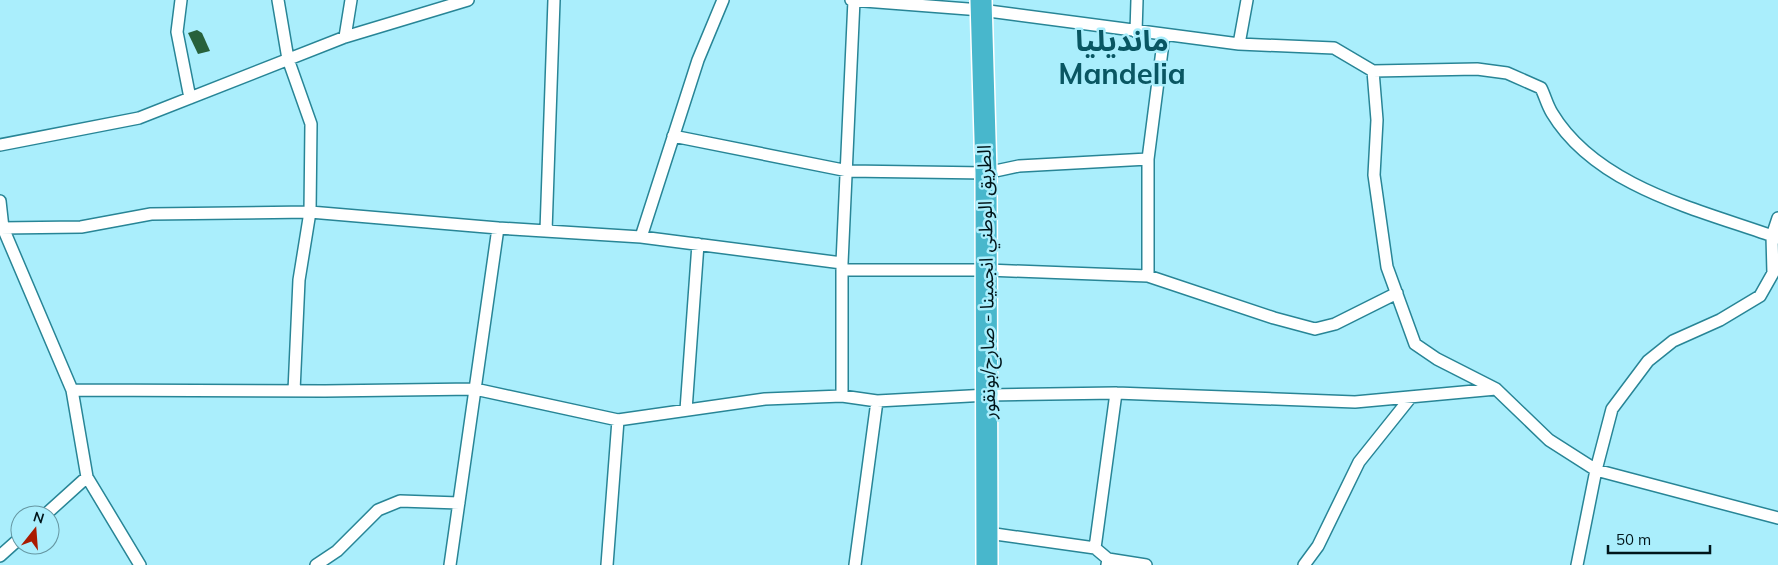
<svg xmlns="http://www.w3.org/2000/svg" width="1778" height="565" viewBox="0 0 1778 565" font-family="Mulish,'Noto Sans Arabic',sans-serif">
	<style>
		.building { fill: #27613b }
		.lines { fill: none; stroke-linecap: round; stroke-linejoin: round }
		.street-casing { stroke: #288596; stroke-width: 14 }
		.highway-casing { stroke: #fff; stroke-width: 24 }
		.street { stroke: #fff; stroke-width: 11 }
		.highway { stroke: #48b7cc; stroke-width: 21 }
		.labels { text-anchor: middle; dominant-baseline: central; stroke-width: 5; stroke-linejoin: round; paint-order: stroke }
		.street-label { font-size: 19px; fill: #00151a; stroke: #aaeefc }
		.town-label { font-size: 29px; font-weight: bold; fill: #095662; stroke: #aaeefc }
	</style>
	<rect width="100%" height="100%" fill="#aaeefc"/>
	<path class="building" d="M 197,30 L 202,33 L 210,51 L 198,54 L 188,33 Z"/>
	<g class="lines">
		<defs>
			<path id="street" d="M 181,0 L 177,32 L 190,98
				M 278,0 L 288,59 L 311,124 L 310,212 L 299,280 L 294,391
				M 851,0 L 981,10 L 1239,44 L 1334,48 L 1373,71 L 1477,69 L 1507,73 L 1541,88 C 1545,96 1547,105 1552,113 C 1597,188 1701,210 1778,238
				M 1136,32 L 1137,0
				M 345,37 L 351,0
				M 1239,44 L 1247,0
				M 1373,71 L 1377,120 L 1374,175 L 1387,267 L 1415,344 L 1437,359 L 1496,389 L 1549,440 L 1596,470 L 1778,518
				M 673,136 L 848,171 L 986,173 L 1019,166 L 1148,159
				M 0,145 L 139,118 L 345,37 L 468,0
				M 0,201 L 3,228 L 72,390 L 87,477 L 140,565
				M 0,228 L 81,227 L 151,214 L 310,212 L 498,228 L 641,237 L 842,263 L 842,270 L 987,270 L 1148,276 L 1274,318 L 1315,329 L 1335,324 L 1397,293
				M 546,231 L 554,0
				M 641,237 L 698,60 L 723,0
				M 842,263 L 854,0
				M 1148,276 L 1148,159 L 1164,35
				M 72,390 L 325,391 L 475,389 L 618,420 L 765,399 L 842,396 L 877,401 L 988,395 L 1116,393 L 1355,402 L 1496,389
				M 842,396 L 842,270
				M 686,410 L 698,244
				M 45,515 L 87,477
				M 988,533 L 1095,548
				M 0,556 L 20,538
				M 1108,559 L 1146,565
				M 316,565 L 337,551 L 378,510 L 400,501 L 459,503
				M 450,565 L 498,228
				M 607,565 L 618,420
				M 855,565 L 877,401
				M 1107,565 L 1108,559 L 1095,548 L 1116,393
				M 1304,565 L 1318,546 L 1359,462 L 1411,397
				M 1577,565 L 1596,470 L 1612,409 L 1648,361 L 1673,341 L 1720,320 L 1760,296 L 1773,273 L 1772,236 L 1778,218"/>
			<path id="highway" d="M 981,0 L 986,173 L 987,565"/>
		</defs>
		<use href="#street" class="street-casing"/>
		<use href="#highway" class="highway-casing"/>
		<use href="#street" class="street"/>
		<use href="#highway" class="highway"/>
	</g>
	<g class="labels">
		<g class="street-label">
			<text transform="translate(986 282) rotate(-91)">الطريق الوطني انجمينا - صارح/بونقور</text>
		</g>
		<g class="town-label">
			<text x="1122" y="40">مانديليا<tspan x="1122" dy="33">Mandelia</tspan></text>
		</g>
	</g>
	<g transform="translate(35 530) rotate(17)"><circle r="24" fill="#aaeefc" stroke="#6697a2"/>
	<path d="M0-4L9 19L0 12L-9 19Z" fill="#aa1b00"/>
	<text y="-8" font-size="14" font-weight="bold" text-anchor="middle" fill="#00151a">N</text>
	</g>
	<path d="M1608 545v8h102v-8" fill="none" stroke="#00151a" stroke-width="2.5"/>
	<text x="1616" y="545" font-size="15" fill="#00151a" stroke="#aaeefc" stroke-width="4" paint-order="stroke">50 m</text>
</svg>
